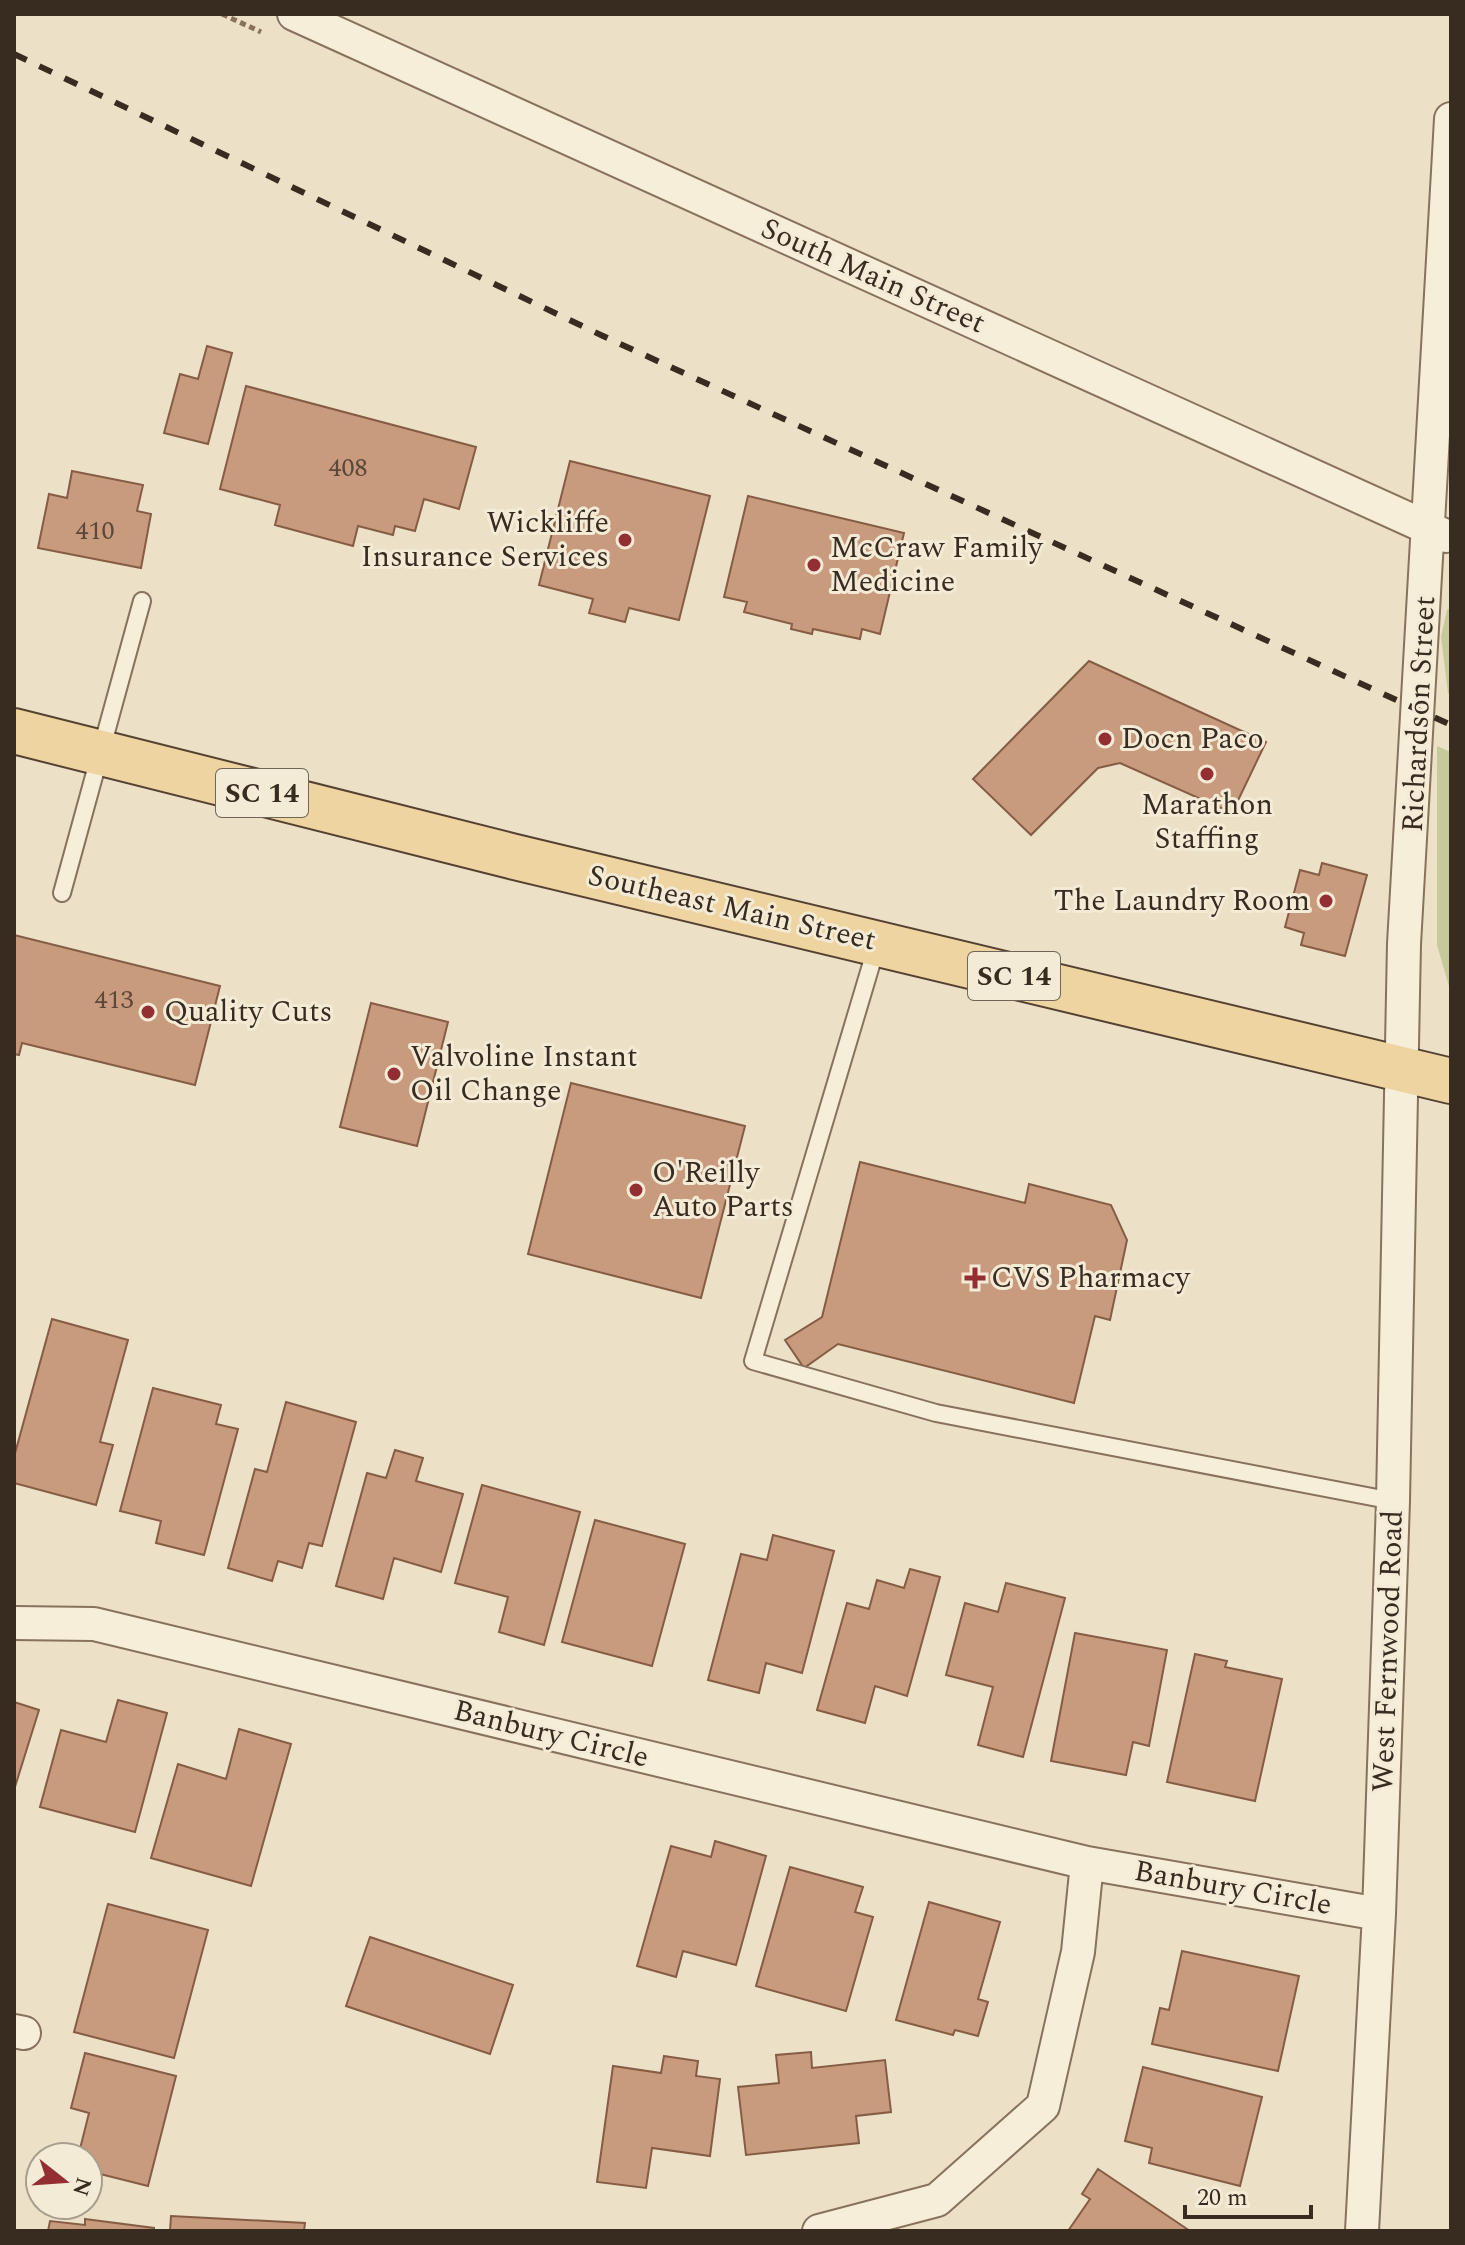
<svg xmlns="http://www.w3.org/2000/svg" width="1465" height="2245" viewBox="0 0 1465 2245" font-family="Spectral,serif">
	<style>
		.green { fill: #c6ca9a }
		.building { fill: #c99b7e; stroke: #855c44; stroke-width: 2 }
		.lines { fill: none; stroke-linecap: round; stroke-linejoin: round }
		.service-casing { stroke: #87725d; stroke-width: 20 }
		.minor-casing { stroke: #87725d; stroke-width: 36 }
		.primary-casing { stroke: #554131; stroke-width: 48 }
		.path { stroke: #87725d; stroke-width: 5; stroke-dasharray: 6 4; stroke-linecap: butt }
		.service { stroke: #f7eed9; stroke-width: 16 }
		.minor { stroke: #f7eed9; stroke-width: 32 }
		.primary { stroke: #edd4a0; stroke-width: 44 }
		.rail { stroke: #382b20; stroke-width: 6; stroke-dasharray: 14 14; stroke-linecap: butt }
		.poi-dot { fill: #932f32; stroke: #f4ebd6; stroke-width: 3 }
		.labels { text-anchor: middle; dominant-baseline: central; stroke-width: 6; stroke-linejoin: round; paint-order: stroke }
		.number-label { font-size: 26px; fill: #5c4738 }
		.shield { fill: #f4ebd6; stroke: #706557; stroke-width: 2 }
		.shield-label { font-size: 28px; font-weight: bold; fill: #382b20 }
		.street-label { font-size: 30px; fill: #382b20; stroke: #f4ebd6 }
		.poi-label { font-size: 30px; fill: #382b20; stroke: #f4ebd6; text-anchor: start }
	</style>
	<rect width="100%" height="100%" fill="#ece0c6"/>
	<path class="green" d="M 1451,607 L 1451,695 L 1448,693 L 1441,637 L 1447,610 Z
		M 1437,746 L 1451,752 L 1451,993 L 1437,945 Z"/>
	<path class="building" d="M 207,346 L 232,353 L 208,444 L 164,433 L 180,374 L 198,379 Z
		M 246,386 L 476,447 L 459,509 L 424,499 L 415,531 L 395,526 L 393,535 L 358,526 L 353,546 L 275,525 L 280,505 L 220,489 Z
		M 570,461 L 710,496 L 679,620 L 629,608 L 625,622 L 589,613 L 593,599 L 539,585 Z
		M 72,471 L 143,485 L 137,511 L 151,514 L 141,568 L 38,548 L 49,494 L 67,498 Z
		M 748,496 L 904,533 L 880,634 L 862,629 L 860,639 L 813,629 L 812,634 L 791,629 L 792,624 L 744,612 L 747,602 L 724,597 Z
		M 1089,661 L 1266,742 L 1232,813 L 1120,763 L 1098,768 L 1031,835 L 973,779 Z
		M 1322,863 L 1367,875 L 1345,956 L 1301,945 L 1304,933 L 1285,927 L 1300,870 L 1319,875 Z
		M 14,935 L 220,986 L 195,1085 L 22,1043 L 19,1055 L 14,1054 Z
		M 371,1003 L 448,1022 L 417,1146 L 340,1127 Z
		M 571,1083 L 745,1126 L 701,1298 L 528,1254 Z
		M 860,1162 L 1025,1203 L 1029,1184 L 1111,1205 L 1127,1240 L 1110,1320 L 1095,1316 L 1074,1403 L 838,1344 L 804,1368 L 785,1340 L 822,1317 Z
		M 52,1319 L 128,1340 L 100,1442 L 113,1445 L 96,1505 L 14,1483 L 14,1457 Z
		M 153,1388 L 221,1405 L 216,1424 L 238,1429 L 204,1555 L 156,1543 L 161,1521 L 120,1511 Z
		M 286,1402 L 356,1422 L 322,1546 L 309,1543 L 302,1568 L 278,1561 L 272,1581 L 228,1568 L 255,1469 L 267,1472 Z
		M 395,1450 L 423,1458 L 416,1481 L 463,1494 L 441,1572 L 394,1558 L 383,1599 L 336,1586 L 367,1473 L 386,1478 Z
		M 482,1485 L 580,1512 L 544,1645 L 499,1632 L 508,1597 L 455,1583 Z
		M 595,1520 L 685,1544 L 652,1666 L 562,1642 Z
		M 773,1535 L 834,1551 L 802,1673 L 766,1663 L 759,1693 L 708,1680 L 741,1554 L 767,1560 Z
		M 910,1569 L 940,1577 L 907,1696 L 875,1686 L 865,1723 L 817,1710 L 847,1603 L 869,1609 L 877,1580 L 904,1588 Z
		M 1006,1583 L 1065,1598 L 1023,1757 L 978,1745 L 993,1687 L 946,1675 L 965,1603 L 998,1612 Z
		M 1075,1633 L 1167,1650 L 1149,1746 L 1133,1742 L 1126,1775 L 1051,1761 Z
		M 1195,1654 L 1227,1661 L 1225,1667 L 1282,1679 L 1255,1801 L 1167,1782 Z
		M 118,1700 L 167,1713 L 135,1832 L 40,1807 L 61,1730 L 106,1742 Z
		M 14,1702 L 39,1710 L 14,1790 Z
		M 239,1729 L 291,1744 L 251,1886 L 151,1858 L 178,1764 L 226,1779 Z
		M 715,1841 L 766,1856 L 736,1965 L 683,1951 L 676,1977 L 637,1966 L 671,1846 L 711,1857 Z
		M 790,1867 L 863,1887 L 855,1912 L 873,1917 L 846,2011 L 756,1986 Z
		M 929,1902 L 1000,1922 L 978,1999 L 988,2002 L 978,2036 L 955,2030 L 953,2035 L 896,2020 Z
		M 108,1904 L 208,1930 L 174,2058 L 74,2032 Z
		M 370,1937 L 513,1985 L 490,2054 L 346,2006 Z
		M 1182,1951 L 1299,1976 L 1278,2071 L 1152,2044 L 1160,2008 L 1169,2010 Z
		M 811,2052 L 812,2068 L 885,2060 L 891,2112 L 856,2116 L 859,2143 L 746,2155 L 738,2087 L 779,2083 L 776,2055 Z
		M 85,2053 L 176,2076 L 148,2186 L 88,2171 L 88,2157 L 78,2157 L 89,2113 L 71,2108 Z
		M 664,2056 L 698,2061 L 696,2076 L 720,2079 L 710,2156 L 652,2148 L 646,2188 L 597,2182 L 613,2066 L 661,2073 Z
		M 1143,2067 L 1262,2097 L 1240,2186 L 1149,2163 L 1152,2148 L 1125,2141 Z
		M 1098,2169 L 1190,2231 L 1068,2231 L 1090,2199 L 1082,2194 Z
		M 171,2216 L 305,2223 L 304,2231 L 170,2231 Z
		M 85,2219 L 154,2228 L 154,2231 L 48,2231 L 50,2221 L 85,2225 Z"/>
	<g class="lines">
		<defs>
			<path id="service" d="M 62,893 L 142,601
				M 877,945 L 753,1361 L 936,1413 L 1393,1501"/>
			<path id="minor" d="M 294,14 L 1446,536
				M 14,1623 L 94,1624 L 1087,1863 L 1078,1952 L 1043,2106 L 937,2200 L 819,2231
				M 1087,1863 L 1379,1914
				M 14,2031 L 24,2033
				M 1362,2231 L 1379,1914 L 1393,1501 L 1404,944 L 1451,119"/>
			<path id="primary" d="M 14,731 L 511,856 L 1451,1081"/>
		</defs>
		<use href="#service" class="service-casing"/>
		<use href="#minor" class="minor-casing"/>
		<use href="#primary" class="primary-casing"/>
		<path class="path" d="M 222,14 L 261,32"/>
		<use href="#service" class="service"/>
		<use href="#minor" class="minor"/>
		<use href="#primary" class="primary"/>
		<path class="rail" d="M 14,54 L 603,336 L 1451,725"/>
	</g>
	<g class="poi-dot">
		<circle cx="625" cy="540" r="8"/>
		<circle cx="814" cy="565" r="8"/>
		<circle cx="1105" cy="739" r="8"/>
		<circle cx="1207" cy="774" r="8"/>
		<circle cx="1326" cy="901" r="8"/>
		<circle cx="148" cy="1012" r="8"/>
		<circle cx="394" cy="1074" r="8"/>
		<circle cx="636" cy="1190" r="8"/>
		<path d="M971 1266h8v8h8v8h-8v8h-8v-8h-8v-8h8z"/>
	</g>
	<g class="labels">
		<g class="number-label">
			<text x="348" y="468">408</text>
			<text x="95" y="531">410</text>
			<text x="114" y="1000">413</text>
		</g>
		<g class="shield">
			<rect x="216" y="769" width="92" height="48" rx="6"/>
			<rect x="968" y="952" width="92" height="48" rx="6"/>
		</g>
		<g class="shield-label">
			<text x="262" y="793">SC 14</text>
			<text x="1014" y="976">SC 14</text>
		</g>
		<g class="street-label">
			<text transform="translate(873 276) rotate(24)">South Main Street</text>
			<text transform="translate(1419 714) rotate(-87)">Richardson Street</text>
			<text transform="translate(732 908) rotate(13)">Southeast Main Street</text>
			<text transform="translate(1388 1651) rotate(-88)">West Fernwood Road</text>
			<text transform="translate(551 1734) rotate(14)">Banbury Circle</text>
			<text transform="translate(1233 1888) rotate(10)">Banbury Circle</text>
		</g>
		<g class="poi-label">
			<text x="609" y="523" text-anchor="end">Wickliffe<tspan x="609" dy="34">Insurance Services</tspan></text>
			<text x="830" y="548">McCraw Family<tspan x="830" dy="34">Medicine</tspan></text>
			<text x="1121" y="739">Docn Paco</text>
			<text x="1207" y="805" text-anchor="middle">Marathon<tspan x="1207" dy="34">Staffing</tspan></text>
			<text x="1310" y="901" text-anchor="end">The Laundry Room</text>
			<text x="164" y="1012">Quality Cuts</text>
			<text x="410" y="1057">Valvoline Instant<tspan x="410" dy="34">Oil Change</tspan></text>
			<text x="652" y="1173">O'Reilly<tspan x="652" dy="34">Auto Parts</tspan></text>
			<text x="991" y="1278">CVS Pharmacy</text>
		</g>
	</g>
	<rect width="1465" height="2245" fill="none" stroke="#382b20" stroke-width="32"/>
	<g transform="translate(64 2181) rotate(107)"><circle r="38" fill="#f4ebd6" stroke="#a99e8d" stroke-width="2"/>
	<path d="M0-6L14 30L0 20L-14 30Z" fill="#932f32"/>
	<text y="-12" font-size="22" font-weight="bold" text-anchor="middle" fill="#382b20">N</text>
	</g>
	<path d="M1185 2205v12h126v-12" fill="none" stroke="#382b20" stroke-width="4"/>
	<text x="1197" y="2205" font-size="24" fill="#382b20" stroke="#f4ebd6" stroke-width="6" paint-order="stroke">20 m</text>
</svg>
